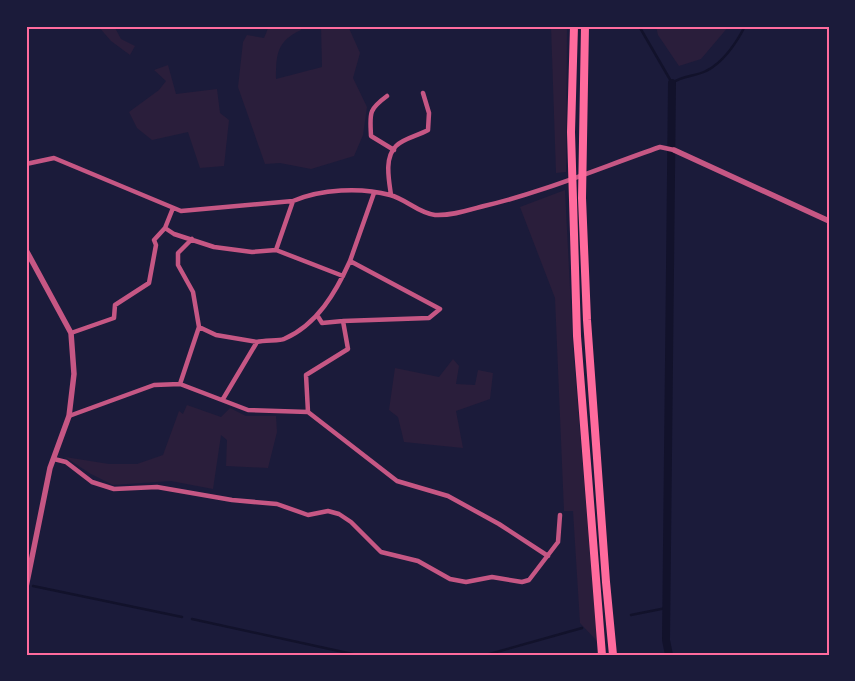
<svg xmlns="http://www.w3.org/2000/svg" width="855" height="681" viewBox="0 0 855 681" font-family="Arial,sans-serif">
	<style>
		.green { fill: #2a1e3b }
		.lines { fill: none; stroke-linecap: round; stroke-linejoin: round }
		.stream { stroke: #12122b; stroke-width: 2.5 }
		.canal { stroke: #12122b; stroke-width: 8 }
		.minor { stroke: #c65784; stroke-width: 4.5 }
		.tertiary { stroke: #c65784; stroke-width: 5.5 }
		.trunk { stroke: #ff6b9d; stroke-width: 8 }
		.neatline { fill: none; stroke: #ff6b9d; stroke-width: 2 }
	</style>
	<rect width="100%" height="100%" fill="#1b1b3a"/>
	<path class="green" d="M 98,26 L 114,26 L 121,39 L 135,46 L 130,55 L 111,41 Z
		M 269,26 L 302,26 L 301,30 C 277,41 276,54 276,79 L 322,67 L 321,26 L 348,26 L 360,53 L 353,78 L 367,107 L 363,135 L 354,156 L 311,169 L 280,163 L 265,164 L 238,87 L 243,42 L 247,35 L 264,38 Z
		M 551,26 L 567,26 L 566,172 L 556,173 Z
		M 656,26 L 729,26 L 701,59 L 679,66 L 658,35 Z
		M 168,65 L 176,94 L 217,89 L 220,113 L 229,120 L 224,166 L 200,168 L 188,132 L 152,140 L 137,128 L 129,112 L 159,90 L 166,81 L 154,70 Z
		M 565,190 L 573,348 L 597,641 L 580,623 L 573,511 L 564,511 L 555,298 L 520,207 Z
		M 453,359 L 459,366 L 456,384 L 475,385 L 478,370 L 493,373 L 490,399 L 456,411 L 463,448 L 404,442 L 398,417 L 389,410 L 395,368 L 439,377 Z
		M 187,405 L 221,417 L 230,408 L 246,416 L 276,416 L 277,432 L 268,468 L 226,466 L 227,440 L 221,435 L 213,489 L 171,481 L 113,485 L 91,474 L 65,457 L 109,464 L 137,464 L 163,455 L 179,411 L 183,414 Z"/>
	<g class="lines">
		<path class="stream" d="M 639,26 L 672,83 C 684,75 694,77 706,71 C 723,63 737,42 745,26
			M 33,586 L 182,617
			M 631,615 L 666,608
			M 192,619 L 357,655
			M 486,655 L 582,628"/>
		<path class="canal" d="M 669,655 L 666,640 L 672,83"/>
		<path class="minor" d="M 387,96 C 368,110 370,113 371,136 L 394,150
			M 26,164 L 54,158 L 181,211 L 293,201 C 321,189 361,187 390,195 C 406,199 418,213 435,215 C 451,216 469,210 484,206 C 544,192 602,167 660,147 L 674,150
			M 391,195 C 389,180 384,158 396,146 C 404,138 418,136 428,130 L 429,113 L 423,93
			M 165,228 L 174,234 L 214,247 L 252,252 L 276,250 L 343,276
			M 276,250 L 293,201
			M 317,315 L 322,323 L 343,321
			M 199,327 L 216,335 L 257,342
			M 71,333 L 114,318 L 115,305 L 149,283 L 156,245 L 154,240 L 165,228 L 173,208
			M 180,384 L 199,327 L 193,292 L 178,265 L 178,253 L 192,239
			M 223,399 L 257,342 C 264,340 280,341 284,339 C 317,325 336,292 350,261
			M 308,412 L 306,375 L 348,349 L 343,321 L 429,318 L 440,309 L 350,261 L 374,193
			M 69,416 L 154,385 L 180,384 L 248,410 L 308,412 L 397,481 L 448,496 L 499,524 L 548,556
			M 54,459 L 66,462 L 92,482 L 114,489 L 157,487 L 232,500 L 277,504 L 308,515 L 328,511 L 339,514 L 351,522 L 381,552 L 418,561 L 450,579 L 466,582 L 492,577 L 522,582 L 529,580 L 558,542 L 560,515"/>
		<path class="tertiary" d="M 674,150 L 829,221
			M 26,250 L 71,333 L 74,374 L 69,416 L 50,468 L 26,587"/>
		<path class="trunk" d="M 574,26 L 571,132 L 577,336 L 602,655
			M 585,26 L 582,198 L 587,320 L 606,582 L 613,655"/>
	</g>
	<rect width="855" height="681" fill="none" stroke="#1b1b3a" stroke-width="55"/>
	<rect x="28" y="28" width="800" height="626" class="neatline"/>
</svg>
